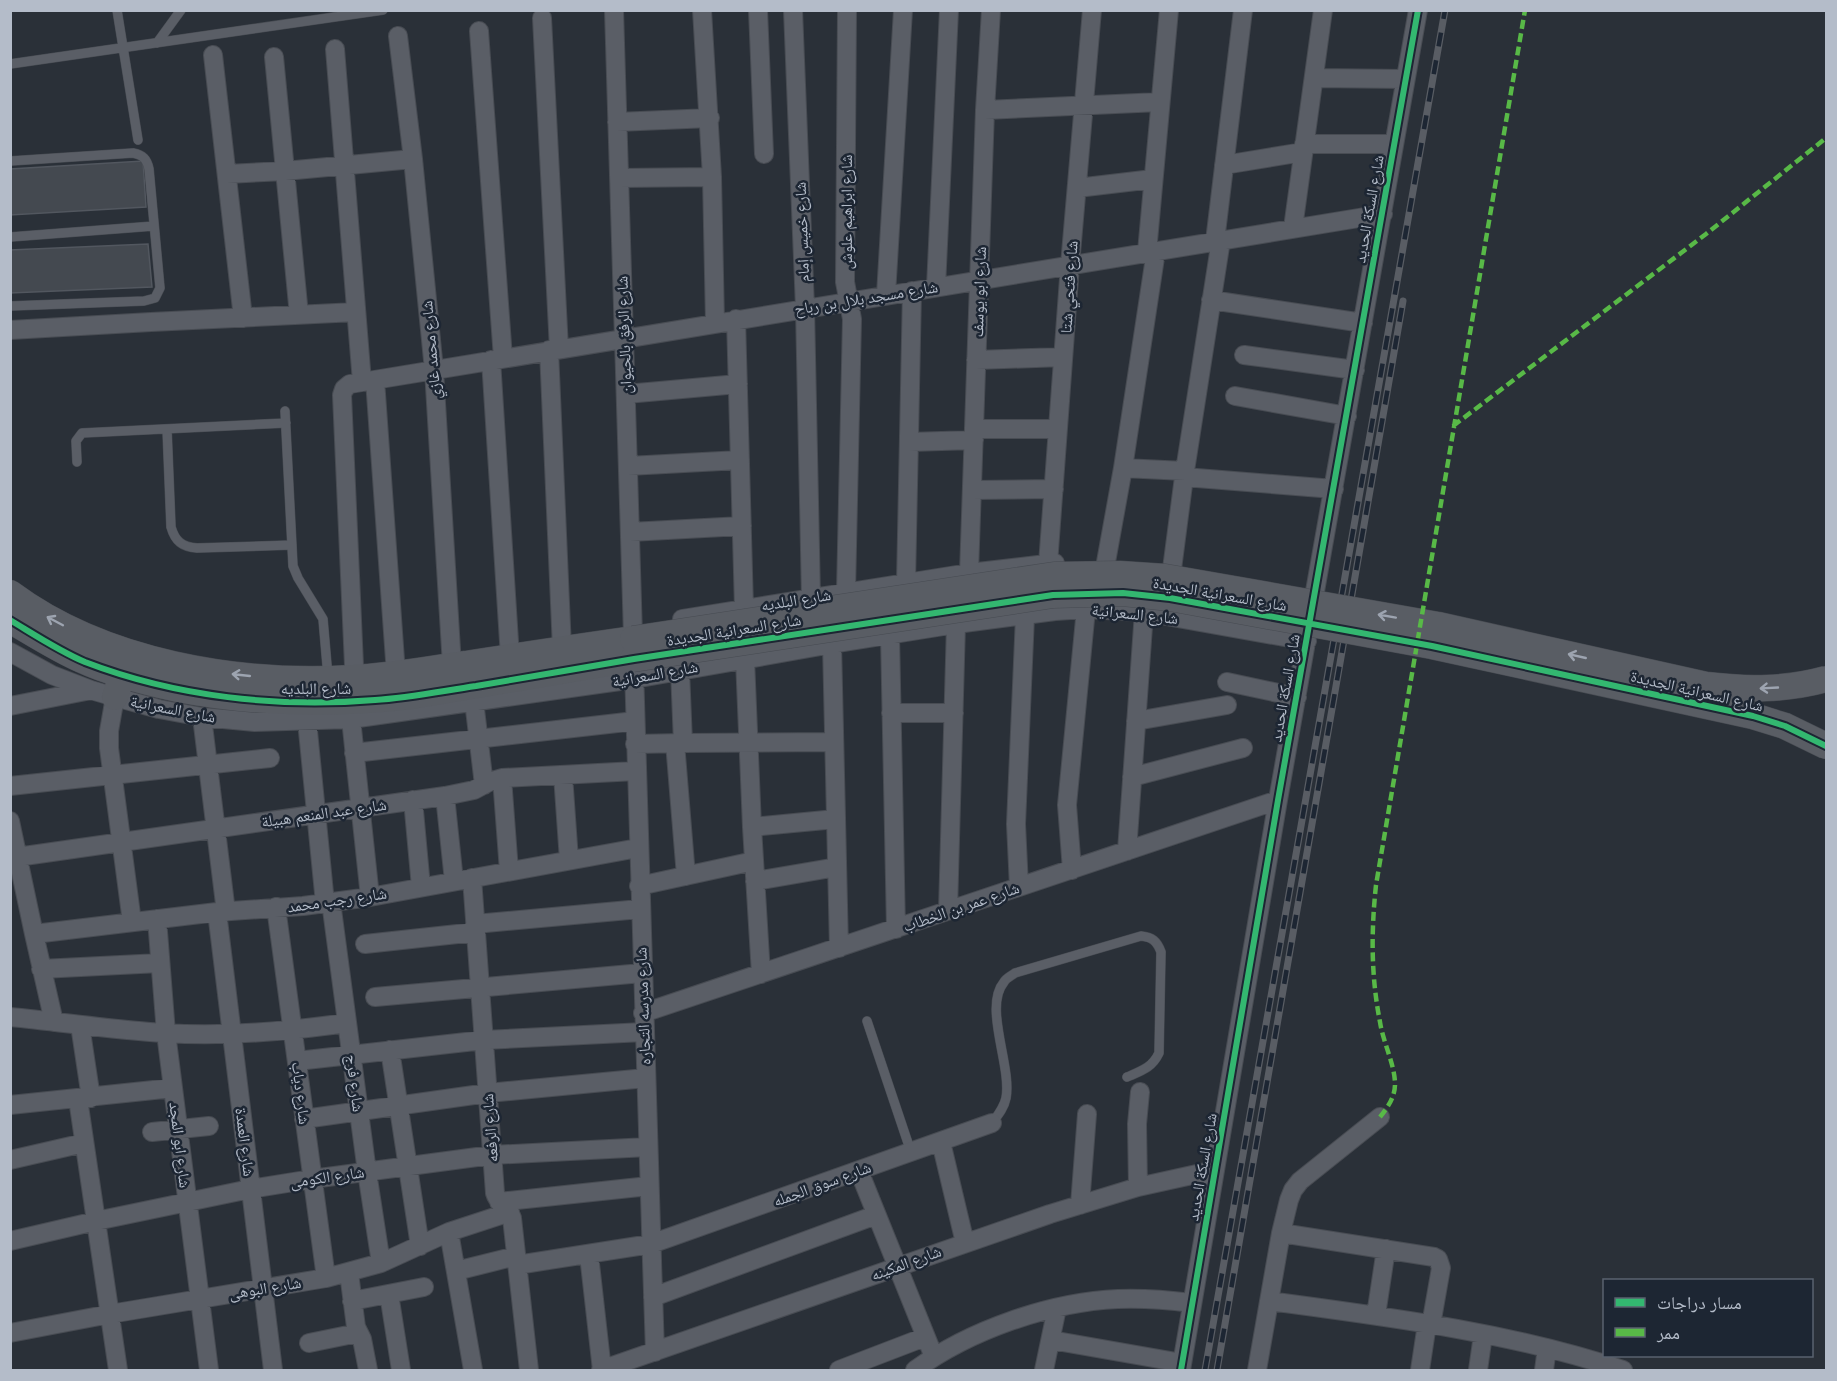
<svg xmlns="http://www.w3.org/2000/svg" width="1837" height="1381" viewBox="0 0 1837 1381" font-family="Raleway,'Noto Naskh Arabic',sans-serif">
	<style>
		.building { fill: #444950; stroke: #52575f; stroke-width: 1.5 }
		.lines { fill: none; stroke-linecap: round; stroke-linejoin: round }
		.lane-casing { stroke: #484c53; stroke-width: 10 }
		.street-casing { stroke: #484c53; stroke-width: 20 }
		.secondary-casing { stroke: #484c53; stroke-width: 27 }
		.lane { stroke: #5a5e66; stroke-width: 9 }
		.street { stroke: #5a5e66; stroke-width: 18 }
		.secondary { stroke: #595d64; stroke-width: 26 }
		.rail-casing { stroke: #595d64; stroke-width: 7 }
		.rail { stroke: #1d2633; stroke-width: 4.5; stroke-dasharray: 14; stroke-linecap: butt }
		.secondary-bridge-casing { stroke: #484c53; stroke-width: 27; stroke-linecap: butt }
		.secondary-bridge { stroke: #595d64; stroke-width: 26 }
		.quiet { stroke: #58b947; stroke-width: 4.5; stroke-dasharray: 9 4.5; stroke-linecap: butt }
		.cycleway-casing { stroke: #1d2633; stroke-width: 10 }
		.cycleway { stroke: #33b770; stroke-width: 6 }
		.oneway { stroke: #9da4b0 }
		.labels { text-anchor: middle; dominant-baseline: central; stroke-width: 5; stroke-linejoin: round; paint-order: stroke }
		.street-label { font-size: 16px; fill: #b4bcc9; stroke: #1d2633 }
	</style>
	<rect width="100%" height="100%" fill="#2a3038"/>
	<path class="building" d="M 143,161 L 146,207 L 10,215 L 10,169 Z
		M 148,244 L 152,287 L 10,293 L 10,250 Z"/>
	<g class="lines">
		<defs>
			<path id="lane" d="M 117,10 L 138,140
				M 157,43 L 181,10
				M 10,64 L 383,10
				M 10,161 L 133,153 C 143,155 147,159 149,169 L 160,288 L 155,298 L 144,301 L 10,306
				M 10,237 L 154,226
				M 285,411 L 293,566 L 298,578 L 323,619 L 328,677
				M 167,429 L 171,527 C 175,541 182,547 197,548 L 292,545
				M 77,462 L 76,441 L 82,433 L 286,423
				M 867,1021 L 911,1152
				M 992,1123 C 998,1115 1004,1108 1006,1098 C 1012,1066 983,1007 1004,982 C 1006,978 1011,976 1015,973 L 1141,936 C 1152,937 1157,941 1161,952 L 1159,1053 C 1152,1068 1141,1071 1127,1077"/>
			<path id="street" d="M 614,10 C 627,458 640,905 655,1352
				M 702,10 L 712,177 L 715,323
				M 758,10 L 764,154
				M 793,10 L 805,308 L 811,598
				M 542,18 L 559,349
				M 479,31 L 503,358
				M 398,36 L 413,159 L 434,370 L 452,666
				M 335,49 L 362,382
				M 213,55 L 243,318
				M 274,57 L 299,315
				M 1314,78 L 1405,79
				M 985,110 L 1160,102
				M 617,122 L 710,118
				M 1304,144 L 1394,144
				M 1224,165 L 1303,152
				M 227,174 L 285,171 L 413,159
				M 619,178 L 712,177
				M 1077,188 L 1153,179
				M 1293,228 L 1323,10
				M 1215,241 L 1243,10
				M 1147,252 L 1169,10
				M 936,287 L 949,10
				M 886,295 L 903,10
				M 1211,300 L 1363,323
				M 736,319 L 744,608
				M 10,330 L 151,322 L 356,312
				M 549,350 L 562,649
				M 1244,355 L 1355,370
				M 491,360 L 510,657
				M 976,360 L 1063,357
				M 375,380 L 396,674
				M 626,394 L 738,384
				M 1235,396 L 1347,416
				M 974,429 L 1058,429
				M 909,442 L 974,440
				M 628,466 L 740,460
				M 1123,468 L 1185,471
				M 1184,477 L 1334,489
				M 972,490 L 1054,489
				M 630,532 L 742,526
				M 1106,562 L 1123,468 L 1156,251
				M 1048,564 L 1070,265 L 1092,10
				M 1172,569 L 1184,477 L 1221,240
				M 969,573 L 985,110 L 991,10
				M 906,583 L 912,291
				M 846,592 L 852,319 L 845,282 L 847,10
				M 682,619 L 969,573 L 1055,563
				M 890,635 L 896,929
				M 832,644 L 839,948
				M 10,652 L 52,675 L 91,690 L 115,697 L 159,709 L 202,717 L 255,722 L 351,719 L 634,679 L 832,644 L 956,624 L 1055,611 L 1086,609 L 1144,612 L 1307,641
				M 745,659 L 752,827 L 761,974
				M 680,670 L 683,743
				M 1227,682 L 1297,697
				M 355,688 L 342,395 L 344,389 L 350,384 L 1383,214
				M 115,697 L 109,731 L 109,748 L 132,922
				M 474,701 L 484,785
				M 10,706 L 91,690
				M 891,713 L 954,713
				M 202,717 L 226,912
				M 351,719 L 370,897
				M 307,721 L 325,903
				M 1136,721 L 1227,705
				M 675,743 L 686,876
				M 635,744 L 683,743 L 834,742
				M 354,753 L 635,721
				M 563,775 L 569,860
				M 1132,777 L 1243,748
				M 502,778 L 509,871
				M 10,786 L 270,758
				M 445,796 L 454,881
				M 413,800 L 421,887
				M 10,821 L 34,934 L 54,1022
				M 752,827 L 836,819
				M 1127,851 L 1144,612
				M 10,858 L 445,796 L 474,790 L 489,782 L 502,778 L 636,771
				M 1072,870 L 1067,805 L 1086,609
				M 472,878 L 495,1193 C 498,1204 509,1208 512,1218 L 529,1370
				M 755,881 L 837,867
				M 639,886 L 754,861
				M 1019,887 L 1016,824 L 1025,616
				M 331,902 L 367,1172 L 381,1263
				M 276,907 L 326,1278
				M 948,911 L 956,624
				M 217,912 L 273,1370
				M 157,919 L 166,1033 L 209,1370
				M 475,924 L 640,909
				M 34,934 L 217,912 L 303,906 L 370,897 L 638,848
				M 365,944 L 476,932
				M 41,969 L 160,963
				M 375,997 L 642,973
				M 643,1013 L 1278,800
				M 10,1017 C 62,1022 113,1030 165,1033 C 226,1037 287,1031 347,1023
				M 80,1025 L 91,1098
				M 390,1050 L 420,1246
				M 297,1061 L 484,1040 L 644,1032
				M 78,1099 L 118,1370
				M 10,1105 L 173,1088
				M 304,1119 L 488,1093 L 646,1078
				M 152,1132 L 209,1126
				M 941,1142 L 965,1243
				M 10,1160 L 84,1143
				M 859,1171 L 934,1357
				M 1138,1187 L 1137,1124 L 1140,1092
				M 499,1202 L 649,1186
				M 1080,1205 L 1087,1114
				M 449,1232 L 473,1370
				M 1281,1233 L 1434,1257 L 1438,1259 L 1441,1268 L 1431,1325
				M 10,1241 L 96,1221 L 250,1189 L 312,1179 L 492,1155 L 648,1147
				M 589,1255 L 602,1370
				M 517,1265 L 651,1244 L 992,1123
				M 456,1271 L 516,1256
				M 349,1273 L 356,1327 L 362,1339 L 368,1370
				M 389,1294 L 401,1370
				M 653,1297 L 876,1215
				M 352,1301 L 424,1287
				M 1269,1301 C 1388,1317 1509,1332 1623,1370
				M 1376,1315 L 1386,1249
				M 10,1333 L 110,1314 L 326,1278 L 381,1263 L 449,1232 L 510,1212
				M 1051,1340 L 1182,1363
				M 309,1343 L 358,1333
				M 601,1370 L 1050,1214 L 1138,1187 L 1215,1170
				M 839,1370 L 925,1337
				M 915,1370 C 970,1330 1050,1302 1118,1299 C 1143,1298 1168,1300 1192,1303
				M 1044,1370 L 1057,1308
				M 1181,1370 L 1278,800 L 1418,10
				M 1257,1370 L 1281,1233 L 1289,1200 L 1293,1190 L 1300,1181 L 1380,1117
				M 1420,1370 L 1427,1324
				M 1478,1370 L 1483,1335
				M 1544,1370 L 1547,1348"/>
			<path id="secondary" d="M 10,593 C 104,663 239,685 353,678 C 391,676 429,669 466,664 C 522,655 577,647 633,639
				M 10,620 C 34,634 57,649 82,660 C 112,674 145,682 178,689 C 256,704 334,705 413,696 L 633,659
				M 115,697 L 122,675"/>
		</defs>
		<use href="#lane" class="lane-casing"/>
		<use href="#street" class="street-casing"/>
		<use href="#secondary" class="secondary-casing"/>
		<use href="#lane" class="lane"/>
		<use href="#street" class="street"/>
		<use href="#secondary" class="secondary"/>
		<defs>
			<path id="rail" d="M 1205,1370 L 1445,10
				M 1217,1370 L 1403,301"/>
		</defs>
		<use href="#rail" class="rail-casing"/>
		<use href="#rail" class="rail"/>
		<defs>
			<path id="secondary-bridge" d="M 633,639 L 1054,575 L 1120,574 L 1165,577 L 1438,625 L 1706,685 C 1748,690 1786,690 1826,679
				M 633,659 L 1053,595 L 1123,593 L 1170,598 L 1432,646 L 1753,716 L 1785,726 L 1826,746"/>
		</defs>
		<use href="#secondary-bridge" class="secondary-bridge-casing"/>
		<use href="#secondary-bridge" class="secondary-bridge"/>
		<path class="quiet" d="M 1453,426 L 1706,234 L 1826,138
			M 1380,1117 C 1388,1107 1395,1097 1395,1084 C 1395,1065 1383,1042 1380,1022 C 1371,976 1371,932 1376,885 L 1525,10"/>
		<defs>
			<path id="cycleway" d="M 10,620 C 35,635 59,651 85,662 C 176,697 278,708 375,700 C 409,698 442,691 476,686 C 529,677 581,668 634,659 C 774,637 913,617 1053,595 L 1123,593 L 1170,598 L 1432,646 L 1753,716 L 1785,726 L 1826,746
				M 1181,1370 L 1278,800 L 1418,10"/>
		</defs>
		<use href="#cycleway" class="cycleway-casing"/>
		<use href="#cycleway" class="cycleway"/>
	</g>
	<defs><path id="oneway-shaft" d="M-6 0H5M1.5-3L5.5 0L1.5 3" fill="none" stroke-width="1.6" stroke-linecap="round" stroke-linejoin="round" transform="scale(1.5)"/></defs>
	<g class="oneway">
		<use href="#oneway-shaft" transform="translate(1387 616) rotate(-170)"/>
		<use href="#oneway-shaft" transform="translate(55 621) rotate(-152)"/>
		<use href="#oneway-shaft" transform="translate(1577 656) rotate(-167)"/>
		<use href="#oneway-shaft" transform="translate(241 675) rotate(-174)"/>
		<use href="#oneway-shaft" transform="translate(1769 688) rotate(177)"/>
	</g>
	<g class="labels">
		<g class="street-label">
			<text transform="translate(1369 209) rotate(-80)">شارع السكة الحديد</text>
			<text transform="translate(846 212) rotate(-90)">شارع ابراهيم علوش</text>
			<text transform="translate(802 232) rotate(-92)">شارع خميس إمام</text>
			<text transform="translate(1069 287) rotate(-86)">شارع فتحي شتا</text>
			<text transform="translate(979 292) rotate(-88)">شارع ابو يوسف</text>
			<text transform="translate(866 298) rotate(-9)">شارع مسجد بلال بن رباح</text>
			<text transform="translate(624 335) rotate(-92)">شارع الرفق بالحيوان</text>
			<text transform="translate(431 350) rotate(-95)">شارع محمد غازي</text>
			<text transform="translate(1220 594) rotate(10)">شارع السعرانية الجديدة</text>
			<text transform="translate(796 600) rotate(-9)">شارع البلديه</text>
			<text transform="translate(1135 614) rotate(6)">شارع السعرانية</text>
			<text transform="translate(734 630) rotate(-9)">شارع السعرانية الجديدة</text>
			<text transform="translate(655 674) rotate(-10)">شارع السعرانية</text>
			<text x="316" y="688">شارع البلديه</text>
			<text transform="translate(1285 688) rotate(-80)">شارع السكة الحديد</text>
			<text transform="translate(1697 691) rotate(13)">شارع السعرانية الجديدة</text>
			<text transform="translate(173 709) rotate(11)">شارع السعرانية</text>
			<text transform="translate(324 813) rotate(-8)">شارع عبد المنعم هبيلة</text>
			<text transform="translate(337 900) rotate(-8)">شارع رجب محمد</text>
			<text transform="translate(961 907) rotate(-19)">شارع عمر بن الخطاب</text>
			<text transform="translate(643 1006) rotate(-92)">شارع مدرسه التجاره</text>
			<text transform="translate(355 1083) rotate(83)">شارع فرج</text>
			<text transform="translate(301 1093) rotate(83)">شارع دياب</text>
			<text transform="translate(490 1128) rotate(-94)">شارع الرفعه</text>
			<text transform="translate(245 1142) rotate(83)">شارع العمدة</text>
			<text transform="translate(180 1145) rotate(83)">شارع ابو المجد</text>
			<text transform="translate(1202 1167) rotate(-80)">شارع السكة الحديد</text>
			<text transform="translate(327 1177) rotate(-8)">شارع الكومى</text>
			<text transform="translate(822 1184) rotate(-20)">شارع سوق الجمله</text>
			<text transform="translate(906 1263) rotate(-20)">شارع المكينه</text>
			<text transform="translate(265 1288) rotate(-9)">شارع البوهى</text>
		</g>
	</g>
	<rect width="1837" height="1381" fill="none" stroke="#b4bcc9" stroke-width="24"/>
	<rect x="1603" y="1279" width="210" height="78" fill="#1d2633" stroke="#59626f" stroke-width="1.5"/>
	<rect x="1615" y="1298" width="30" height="9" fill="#33b770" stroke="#59626f" stroke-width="1.5"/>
	<text x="1657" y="1309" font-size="18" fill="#b4bcc9">مسار دراجات</text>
	<rect x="1615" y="1328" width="30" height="9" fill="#58b947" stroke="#59626f" stroke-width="1.5"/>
	<text x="1657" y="1339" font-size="18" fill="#b4bcc9">ممر</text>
</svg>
